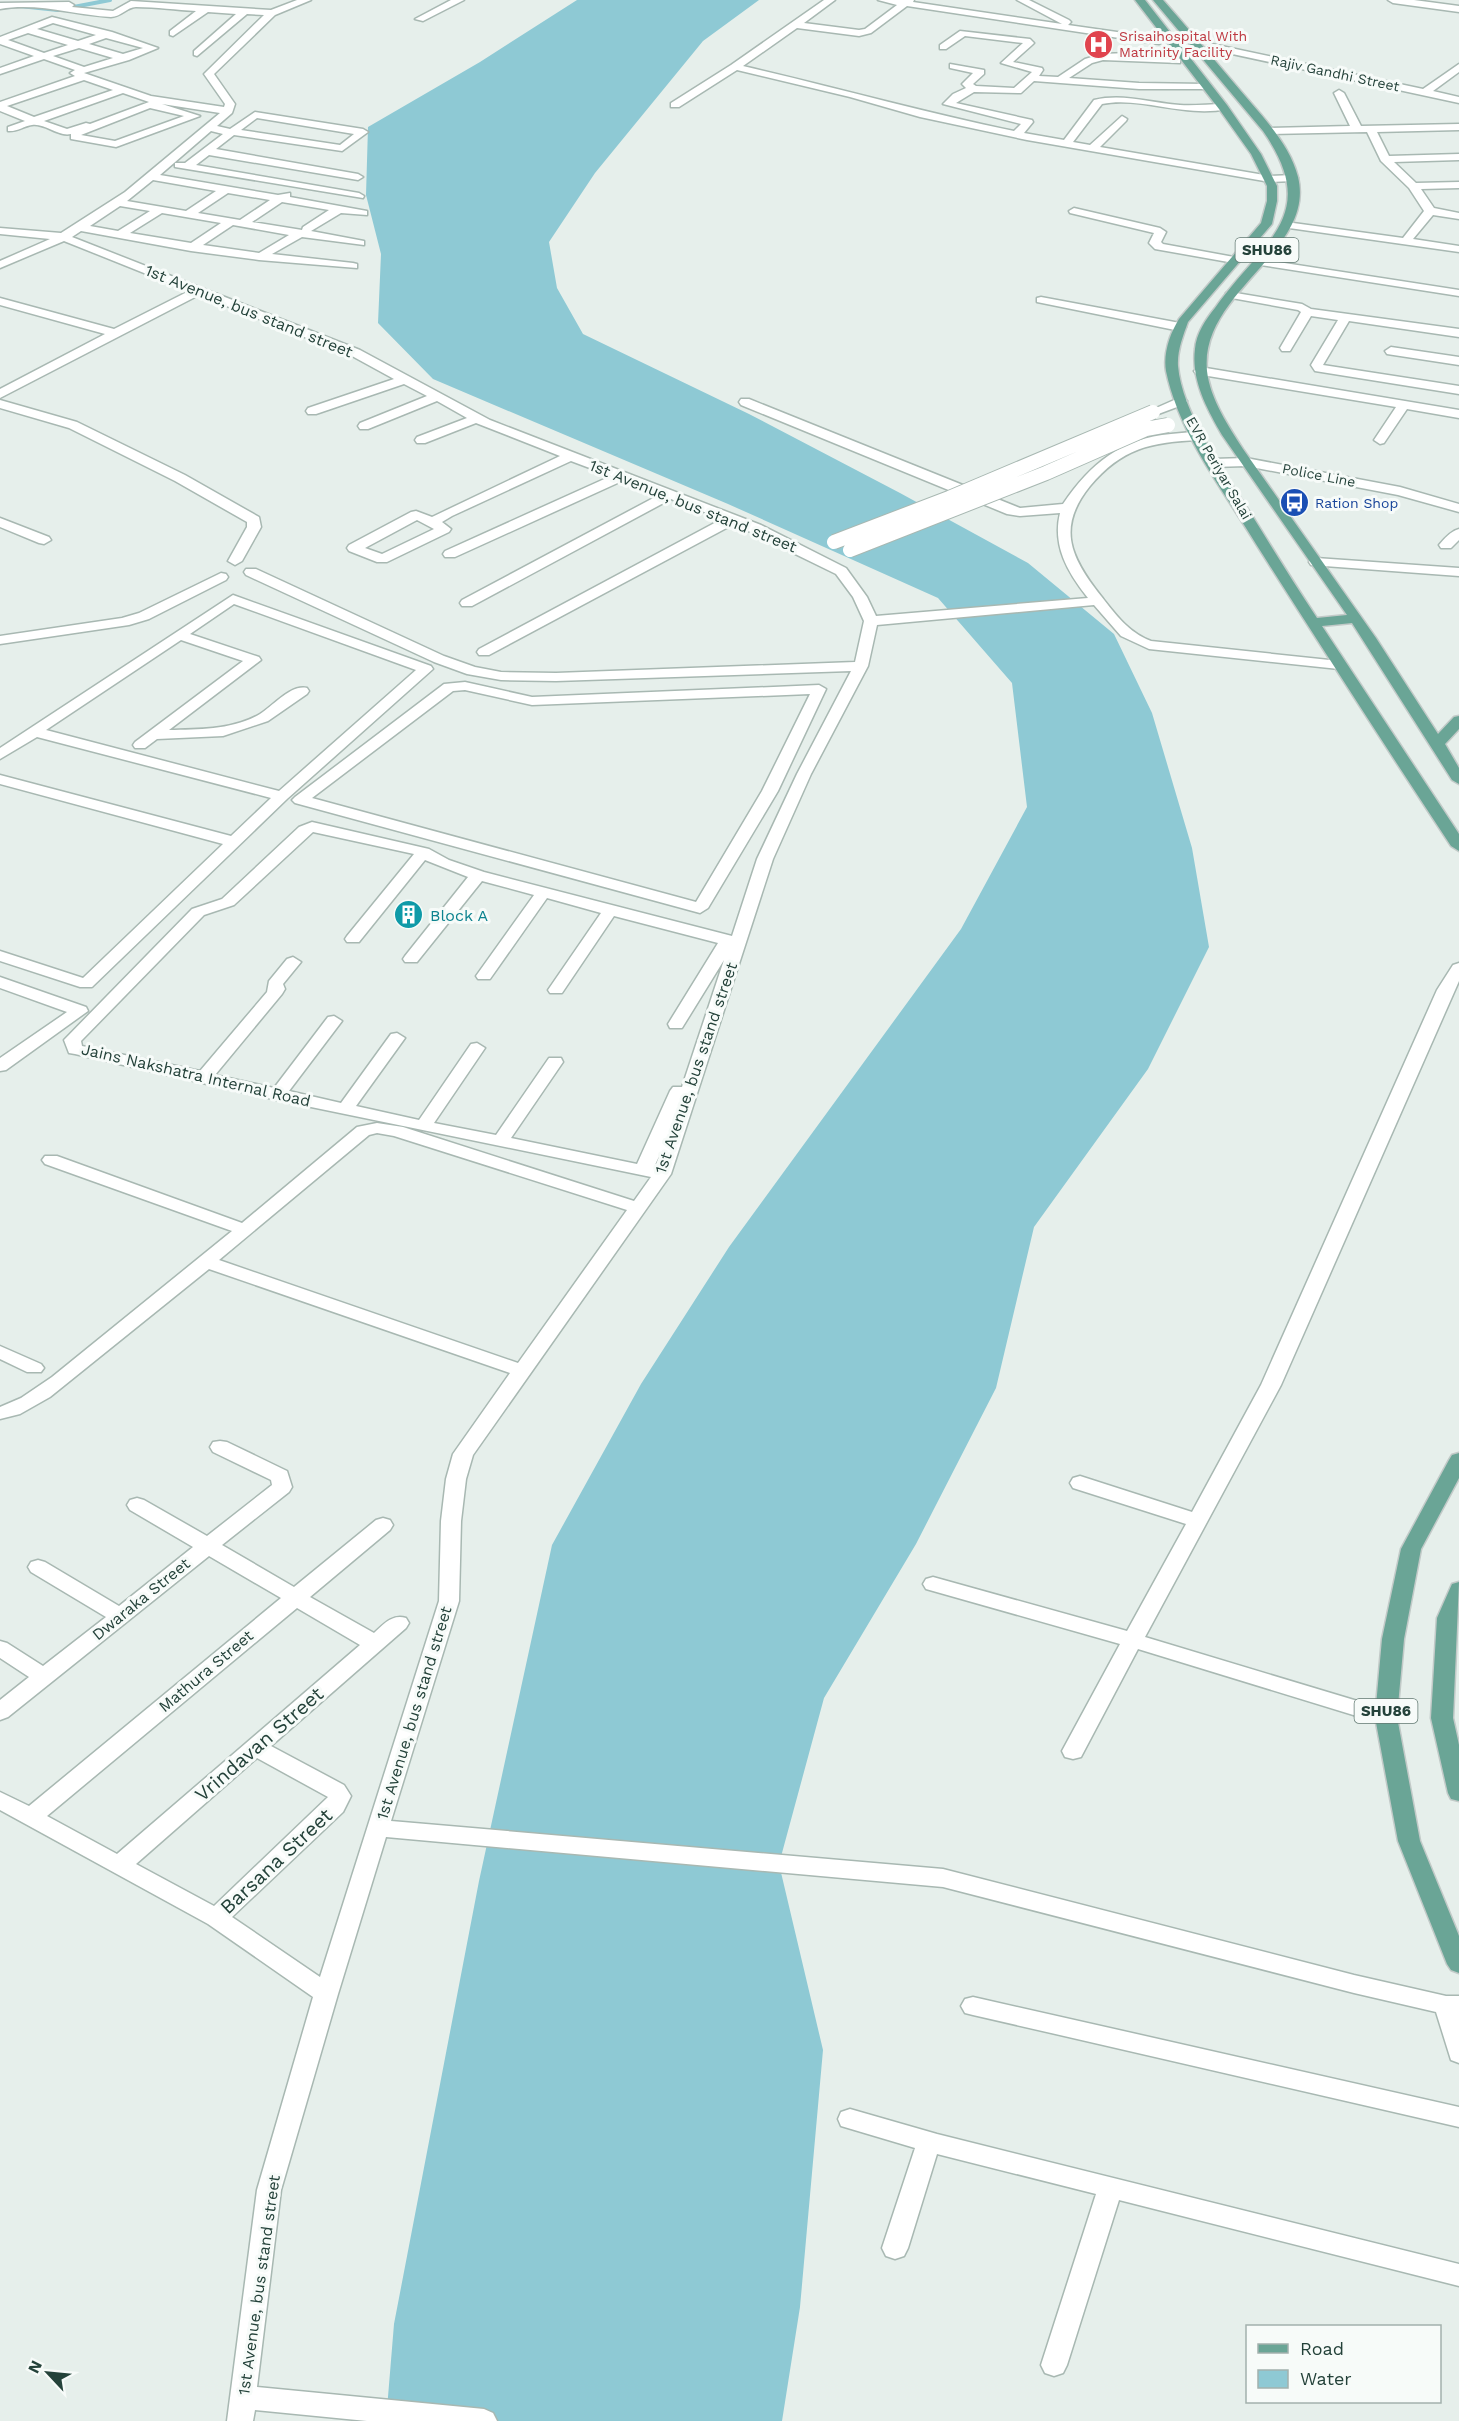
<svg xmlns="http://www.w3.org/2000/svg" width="1459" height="2421" viewBox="0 0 1459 2421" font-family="'Work Sans',sans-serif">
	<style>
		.water { fill: #8ec9d4 }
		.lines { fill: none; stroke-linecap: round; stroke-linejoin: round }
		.stream { stroke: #8ec9d4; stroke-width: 4 }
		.minor-casing { stroke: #a8b8b2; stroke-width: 3 }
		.major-casing { stroke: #c2cac8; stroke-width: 3 }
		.minor { fill: #fff; fill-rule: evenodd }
		.major { fill: #6aa596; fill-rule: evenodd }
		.minor-bridge-casing { stroke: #a8b8b2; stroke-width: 16; stroke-linecap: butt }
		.minor-bridge { stroke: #fff; stroke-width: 14 }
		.labels { text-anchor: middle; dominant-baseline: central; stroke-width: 6; stroke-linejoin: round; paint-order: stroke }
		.far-health-label { font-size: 14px; fill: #be3a42; stroke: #f7fbf9; text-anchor: start }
		.far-street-label { font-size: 14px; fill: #24423a; stroke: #f7fbf9 }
		.far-transit-label { font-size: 14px; fill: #164399; stroke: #f7fbf9; text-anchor: start }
		.shield { fill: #f7fbf9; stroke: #637a73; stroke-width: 1.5 }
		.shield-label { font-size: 15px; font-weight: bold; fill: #24423a }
		.street-label { font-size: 16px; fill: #24423a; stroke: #f7fbf9 }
		.culture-label { font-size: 16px; fill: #0d838f; stroke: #f7fbf9; text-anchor: start }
		.near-street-label { font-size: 20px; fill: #24423a; stroke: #f7fbf9 }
	</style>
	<rect width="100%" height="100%" fill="#e6efeb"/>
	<path class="water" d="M 577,0 L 759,0 L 703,41 L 595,173 L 549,242 L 557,288 L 583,334 L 749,414 L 900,493 L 1028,563 L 1114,634 L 1152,713 L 1192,848 L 1209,947 L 1148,1069 L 1034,1227 L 996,1388 L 916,1544 L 824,1698 L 779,1864 L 823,2050 L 800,2307 L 782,2421 L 386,2421 L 394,2324 L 479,1881 L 552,1545 L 641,1384 L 729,1247 L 961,929 L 1027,807 L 1012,683 L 938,598 L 728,504 L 433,379 L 378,323 L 381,254 L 366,195 L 368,127 L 480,62 Z"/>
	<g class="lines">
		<path class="stream" d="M 0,4 L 58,10 L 110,0"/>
		<defs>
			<path id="minor" d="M 297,0 L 311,0 L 275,15 L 214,74 L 235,104 L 232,113 L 217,126 L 230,129 L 255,112 L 363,129 L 368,132 L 342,151 L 234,135 L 216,149 L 358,174 L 363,177 L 358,180 L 209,155 L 196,165 L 359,193 L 364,196 L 363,198 L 175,167 L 175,163 L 185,163 L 223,134 L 211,131 L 160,175 L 278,195 L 290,193 L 290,197 L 367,211 L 367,215 L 341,213 L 311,231 L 364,241 L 364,245 L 302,237 L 272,254 L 353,263 L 357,264 L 357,268 L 259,260 L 191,251 L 81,231 L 72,237 L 360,350 L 490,420 L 761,525 L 846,568 L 867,597 L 876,616 L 1088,598 C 1068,573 1052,546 1060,513 L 1020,516 L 1007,514 L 741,405 L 739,402 L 741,399 L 749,399 L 1020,508 L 1063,504 C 1090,464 1122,438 1171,434 C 1181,433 1193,431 1203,433 L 1205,436 L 1203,439 L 1199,440 C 1151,442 1122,448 1090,486 C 1056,528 1071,558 1101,596 C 1116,615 1128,632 1151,641 L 1339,661 L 1346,665 L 1339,669 L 1149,649 L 1121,636 L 1094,605 L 877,625 L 868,666 L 811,774 L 773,859 L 671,1174 L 473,1455 L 466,1479 L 461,1521 L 459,1601 L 391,1821 L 943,1869 L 1354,1975 L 1446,1996 L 1459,1996 L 1459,2063 L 1451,2060 L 1436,2012 L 1354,1993 L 943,1887 L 386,1837 L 338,1994 L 281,2190 L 257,2387 L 484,2409 L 493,2413 L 497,2421 L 367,2421 L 255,2410 L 253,2421 L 227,2421 L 257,2190 L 313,1997 L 208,1924 L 0,1810 L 0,1792 L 29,1806 L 281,1598 L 209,1556 L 8,1717 L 0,1720 L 0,1700 L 29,1677 L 0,1658 L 0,1641 L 7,1643 L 43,1666 L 106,1617 L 31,1572 L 28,1567 L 31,1562 L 38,1560 L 45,1562 L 119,1606 L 193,1547 L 130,1510 L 127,1505 L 130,1500 L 137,1498 L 144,1500 L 207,1536 L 272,1485 L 271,1480 L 213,1452 L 210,1447 L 213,1442 L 220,1441 L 227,1442 L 287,1471 L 292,1487 L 289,1492 L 222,1545 L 294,1587 L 376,1520 L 383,1518 L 390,1520 L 393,1525 L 390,1530 L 310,1597 L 374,1633 C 384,1624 392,1614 406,1618 L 409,1623 L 406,1628 L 271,1746 L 344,1785 L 351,1796 L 343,1812 L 232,1917 L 320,1977 L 439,1601 L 441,1521 L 446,1479 L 453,1454 L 510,1373 L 209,1269 L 50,1397 L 20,1414 L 0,1419 L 0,1407 L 21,1398 L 52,1377 L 232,1231 L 45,1164 L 42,1160 L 45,1156 L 57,1156 L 242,1223 L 357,1127 L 377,1123 L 403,1127 L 634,1201 L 651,1177 L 277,1100 L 75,1054 L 69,1053 L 64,1040 L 192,909 L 222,899 L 299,827 L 312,822 L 429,849 L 449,860 L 484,872 L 732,936 L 757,859 L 797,774 L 851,671 L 556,681 L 501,680 L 467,674 L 434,662 L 246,575 L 244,572 L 246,569 L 256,569 L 444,656 L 475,667 L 501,672 L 556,673 L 855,662 L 864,621 L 853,597 L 836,574 L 734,524 L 489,655 L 479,655 L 477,652 L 479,649 L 722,519 L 671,499 L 472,606 L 462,606 L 460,603 L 462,600 L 659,495 L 622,481 L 455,557 L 445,557 L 443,554 L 445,551 L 611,476 L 571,461 L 452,516 L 442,522 L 451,529 L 449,532 L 387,562 L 377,562 L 349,551 L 347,548 L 349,545 L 411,512 L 416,511 L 432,517 L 560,456 L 476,423 L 425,443 L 417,443 L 415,440 L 417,437 L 467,418 L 437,401 L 368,429 L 360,429 L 358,426 L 360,423 L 427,396 L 404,384 L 316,414 L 308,414 L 306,411 L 308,408 L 394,379 L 352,356 L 199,295 L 0,398 L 0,389 L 105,334 L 0,305 L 0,298 L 114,329 L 189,291 L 64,241 L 0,268 L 0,261 L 50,239 L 0,234 L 0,228 L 61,233 L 125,192 L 220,113 L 162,104 L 200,116 L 116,147 L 71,139 L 71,134 C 58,137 45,123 32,125 C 24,126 17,132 8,131 L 8,127 L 25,121 L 0,111 L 0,102 L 75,76 L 70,73 L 75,70 L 44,59 L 0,74 L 0,68 L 34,56 L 0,44 L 0,37 L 52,17 L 112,32 L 158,48 L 129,60 L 84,73 L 151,96 L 224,107 L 225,104 L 204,74 L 264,15 L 247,14 L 197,56 L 194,55 L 194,51 L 236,14 L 208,12 L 173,36 L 170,35 L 170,31 L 196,11 C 177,10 156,7 136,7 C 127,7 121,17 111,17 C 74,15 37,2 0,9 L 0,3 L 69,2 L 74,5 L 72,7 L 113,11 L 131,1 L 271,10 ZM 53,23 L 96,35 L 78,41 L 37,29 ZM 28,33 L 68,45 L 44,53 L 8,40 ZM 106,38 L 143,48 L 123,54 L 89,44 ZM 79,48 L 113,58 L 84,67 L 53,56 ZM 84,80 L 113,90 L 34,117 L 7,106 ZM 123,93 L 149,102 L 90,124 L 86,123 L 67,129 L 44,121 ZM 150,108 L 184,116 L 115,141 L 81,135 ZM 257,118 L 354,134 L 340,145 L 241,130 ZM 153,180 L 216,191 L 186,211 L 127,201 ZM 228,193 L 270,200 L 240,220 L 198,213 ZM 282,202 L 329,210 L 303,227 L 302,230 L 252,222 ZM 120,206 L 150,211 L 118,231 L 90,226 ZM 162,213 L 221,223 L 191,243 L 130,233 ZM 233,225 L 289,235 L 259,253 L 203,245 ZM 417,520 L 434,529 L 382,554 L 365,548 ZM 313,832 L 414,854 L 347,936 L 345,939 L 347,942 L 359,942 L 425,860 L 468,877 L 405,956 L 403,959 L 405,962 L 417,962 L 482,881 L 534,895 L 476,976 L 478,979 L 490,979 L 547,898 L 601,913 L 548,990 L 550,993 L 562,993 L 614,916 L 718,943 L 668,1024 L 670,1028 L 682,1028 L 724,960 L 682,1087 L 673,1087 L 670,1091 L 637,1164 L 511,1138 L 563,1062 L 561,1058 L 549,1058 L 496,1135 L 434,1123 L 485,1048 L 477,1043 L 471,1044 L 419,1120 L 356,1106 L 405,1038 L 397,1033 L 391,1034 L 341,1103 L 289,1091 L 342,1021 L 334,1016 L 328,1017 L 274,1088 L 215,1075 L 282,994 L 285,989 L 283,984 L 301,962 L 293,957 L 287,959 L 269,981 L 267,992 L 200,1071 L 82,1046 L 81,1041 L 204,915 L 234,905 ZM 377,1133 L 394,1136 L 627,1210 L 518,1363 L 219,1260 L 369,1135 ZM 661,1152 L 655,1167 L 654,1167 ZM 297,1608 L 360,1645 L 117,1854 L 47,1816 ZM 257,1758 L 328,1797 L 214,1906 L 136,1864 Z
				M 451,0 L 464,0 L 423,21 L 415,19 Z
				M 824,0 L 835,0 L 804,23 L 859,30 L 865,29 L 897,5 L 878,0 L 914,0 L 913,2 L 1062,24 L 1017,0 L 1029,0 L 1069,20 L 1071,22 L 1068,25 L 1159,38 L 1164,41 L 1159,44 L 907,6 L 871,33 L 859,36 L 797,28 L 743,66 C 834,87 923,112 1014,131 L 1021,124 L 943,104 L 953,94 L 966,88 L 962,84 L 973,73 L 950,68 L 950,64 L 984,70 L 984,74 L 973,84 L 976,86 L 1014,88 L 1032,72 L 1001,63 L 1023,43 L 965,36 L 946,49 L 940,49 L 940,45 L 960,31 L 1030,39 L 1034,43 L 1032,45 L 1013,62 L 1042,68 L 1043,70 L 1039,76 L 1058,77 L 1085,59 L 1102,54 L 1128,53 L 1176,58 L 1180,59 L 1180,63 L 1103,60 L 1092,63 L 1069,78 L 1139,83 L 1205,84 L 1209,85 L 1209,89 L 1139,89 L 1034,81 L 1021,93 L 974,92 L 956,103 L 1032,120 L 1033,122 L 1024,133 L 1064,140 L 1094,100 C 1124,93 1150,103 1180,105 C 1194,106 1209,104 1223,104 L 1228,107 L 1227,109 C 1184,118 1140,96 1102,104 L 1073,142 L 1090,145 L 1122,116 L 1127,119 L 1126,121 L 1100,147 L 1270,176 L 1293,175 L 1298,178 L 1293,181 L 1270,182 L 1027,140 L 920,117 L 850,97 L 737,70 L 679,107 L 671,107 L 671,103 L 731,65 Z
				M 1388,0 L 1414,0 L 1459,6 L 1459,12 L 1393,3 Z
				M 1212,44 L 1423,89 L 1459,64 L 1459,72 L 1433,91 L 1459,97 L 1459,103 L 1209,49 L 1207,47 Z
				M 1339,90 L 1344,93 L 1361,126 L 1459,124 L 1459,130 L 1377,132 L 1389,156 L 1459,154 L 1459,160 L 1394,162 L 1416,183 L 1459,182 L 1459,188 L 1421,189 L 1434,208 L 1459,213 L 1459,219 L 1433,215 L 1413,239 L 1459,246 L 1459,252 L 1282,227 L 1282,223 L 1286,222 L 1403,238 L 1424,211 L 1409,188 L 1381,161 L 1367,132 L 1269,134 L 1264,131 L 1269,128 L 1350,126 L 1334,93 Z
				M 1074,208 L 1160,228 L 1166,232 L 1161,242 L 1163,244 L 1234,257 L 1240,260 L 1234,263 L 1155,249 L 1149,243 L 1154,233 L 1070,213 L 1069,211 Z
				M 1258,259 L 1459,290 L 1459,296 L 1254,264 L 1252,262 Z
				M 1230,292 L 1302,304 L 1311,309 L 1459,329 L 1459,337 L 1349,321 L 1323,365 L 1459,386 L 1459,394 L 1315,371 L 1311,365 L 1338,320 L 1311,316 L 1290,351 L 1282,351 L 1280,348 L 1301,312 L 1298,310 L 1226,297 L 1226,293 Z
				M 1041,297 L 1180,323 L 1186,327 L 1180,331 L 1037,302 L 1037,298 Z
				M 1391,347 L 1459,357 L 1459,365 L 1387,354 L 1385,351 Z
				M 1200,367 L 1459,410 L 1459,418 L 1407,409 L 1384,443 L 1380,444 L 1374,440 L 1396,407 L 1196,374 L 1194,371 Z
				M 1181,397 L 1187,401 L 1185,404 L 1153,416 L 1147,412 Z
				M 0,400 L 77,422 L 185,475 L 259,517 L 261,527 L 242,561 L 235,565 L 228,561 L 247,527 L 247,522 L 175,481 L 69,428 L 0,408 Z
				M 1246,458 L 1400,487 L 1459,504 L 1459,512 L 1398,495 L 1246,466 L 1213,467 L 1207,463 L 1213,459 Z
				M 0,518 L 49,537 L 51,540 L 44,544 L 39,543 L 0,527 Z
				M 1459,529 L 1459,540 L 1451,548 L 1441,548 L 1439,545 C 1444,539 1451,531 1459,529 Z
				M 1316,558 L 1459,568 L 1459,576 L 1311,565 L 1309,562 L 1311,559 Z
				M 221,573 L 226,574 L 228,577 L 226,580 L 149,619 L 129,625 L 0,644 L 0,636 L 122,618 L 139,613 Z
				M 233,595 L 431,666 L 433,669 L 287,799 L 92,987 L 80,987 L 0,961 L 0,951 L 83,978 L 223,844 L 0,784 L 0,775 L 231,836 L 271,798 L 37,737 L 0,759 L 0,748 ZM 234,604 L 416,670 L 279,791 L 46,730 L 181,640 L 243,661 L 135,742 L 133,745 L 135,748 L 145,748 L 157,739 L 223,736 L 268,721 L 307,694 L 309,691 L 307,688 C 291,684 273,706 260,714 C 232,730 200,729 169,730 L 261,660 L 259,657 L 190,634 Z
				M 465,682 L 532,697 L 819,685 L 826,689 L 778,791 L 708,908 L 700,913 L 295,803 L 292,800 L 295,797 L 444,684 ZM 465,690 L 532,705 L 810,694 L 762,791 L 696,902 L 312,798 L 453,691 Z
				M 1459,963 L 1459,981 L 1281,1385 L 1145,1637 L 1394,1712 L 1397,1717 L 1394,1722 L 1386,1725 L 1138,1649 L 1081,1757 L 1073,1759 L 1065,1757 L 1062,1751 L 1120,1644 L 926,1589 L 923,1584 L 926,1579 L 933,1577 L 1127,1631 L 1186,1524 L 1073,1488 L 1070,1483 L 1073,1478 L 1080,1476 L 1192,1512 L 1261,1385 L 1437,990 L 1453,965 Z
				M 0,977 L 86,1007 L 88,1011 L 6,1070 L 0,1071 L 0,1058 L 67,1012 L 0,988 Z
				M 0,1346 L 41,1364 L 44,1368 L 41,1372 L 27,1372 L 0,1359 Z
				M 973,1997 L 1459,2107 L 1459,2127 L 973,2015 L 965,2013 L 961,2006 L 965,1999 Z
				M 850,2109 L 937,2134 L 1459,2264 L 1459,2286 L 1119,2200 L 1067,2365 L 1063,2373 L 1054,2376 L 1045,2373 L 1041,2365 L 1096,2194 L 937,2154 L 908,2248 L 904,2256 L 895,2259 L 886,2256 L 882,2248 L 915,2148 L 841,2126 L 838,2119 L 841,2112 Z"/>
			<path id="major" d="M 1135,0 L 1145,0 L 1227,105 L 1261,154 L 1277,186 L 1277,201 L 1272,224 L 1188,322 C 1183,336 1177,351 1178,366 C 1182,414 1227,477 1253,517 C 1274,551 1295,585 1317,618 L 1347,615 L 1222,435 C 1207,409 1191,380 1195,349 C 1196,334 1206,319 1215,308 C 1261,242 1323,217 1263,131 L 1153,0 L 1163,0 C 1187,27 1211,56 1234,83 C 1257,111 1289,141 1298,177 C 1316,251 1199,292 1207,371 C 1210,399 1229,427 1243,449 L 1376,638 L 1438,734 L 1454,717 L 1459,716 L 1459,729 L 1445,744 L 1459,768 L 1459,784 L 1452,780 L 1352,623 L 1322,626 L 1459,834 L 1459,851 L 1451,846 C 1385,746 1320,645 1256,544 C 1223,490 1179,434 1166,371 C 1163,354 1170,333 1179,319 L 1261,223 L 1267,201 L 1267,186 L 1251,154 L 1219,109 Z
				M 1459,1453 L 1459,1478 L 1421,1549 L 1404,1639 L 1397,1717 L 1420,1841 L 1459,1936 L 1459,1973 L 1451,1970 L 1447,1964 L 1398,1841 L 1375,1717 L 1382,1639 L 1401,1549 L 1449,1460 L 1452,1455 Z
				M 1459,1582 L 1453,1718 L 1459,1745 L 1459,1801 L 1451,1799 L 1448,1793 L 1431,1718 L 1437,1618 L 1452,1584 Z"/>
		</defs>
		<use href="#minor" class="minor-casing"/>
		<use href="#major" class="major-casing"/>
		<use href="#minor" class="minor"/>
		<use href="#major" class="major"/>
		<defs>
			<path id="minor-bridge" d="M 834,542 L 949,498 L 1153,412
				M 850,550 L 1046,473 L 1146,429 L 1168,425"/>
		</defs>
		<use href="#minor-bridge" class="minor-bridge-casing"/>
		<use href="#minor-bridge" class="minor-bridge"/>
	</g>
	<defs>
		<symbol id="hospital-disc" viewBox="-11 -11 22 22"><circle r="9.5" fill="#e0444e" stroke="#f7fbf9"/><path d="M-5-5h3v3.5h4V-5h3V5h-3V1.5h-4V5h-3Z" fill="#fff"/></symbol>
		<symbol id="bus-disc" viewBox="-11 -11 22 22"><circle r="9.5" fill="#1a4fb4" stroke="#f7fbf9"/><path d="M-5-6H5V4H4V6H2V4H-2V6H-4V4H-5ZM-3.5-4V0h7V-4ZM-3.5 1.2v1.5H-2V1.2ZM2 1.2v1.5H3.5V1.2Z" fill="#fff"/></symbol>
		<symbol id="building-disc" viewBox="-11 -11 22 22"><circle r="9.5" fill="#0f9aa8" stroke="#f7fbf9"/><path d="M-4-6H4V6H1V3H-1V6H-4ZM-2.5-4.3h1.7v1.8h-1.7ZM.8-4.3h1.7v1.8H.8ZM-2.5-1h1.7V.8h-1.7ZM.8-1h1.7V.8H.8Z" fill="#fff"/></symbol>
	</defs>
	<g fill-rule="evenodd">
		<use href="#hospital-disc" x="1082" y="28" width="33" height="33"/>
		<use href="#bus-disc" x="1278" y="486" width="33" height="33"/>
		<use href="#building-disc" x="392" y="898" width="33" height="33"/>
	</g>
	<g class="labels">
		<g class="far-health-label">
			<text x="1119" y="36">Srisaihospital With<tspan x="1119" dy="16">Matrinity Facility</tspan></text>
		</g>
		<g class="far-street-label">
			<text transform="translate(1335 73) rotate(12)">Rajiv Gandhi Street</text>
			<text transform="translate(1219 468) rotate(60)">EVR Periyar Salai</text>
			<text transform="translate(1319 475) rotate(11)">Police Line</text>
		</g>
		<g class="far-transit-label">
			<text x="1315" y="503">Ration Shop</text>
		</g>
		<g class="shield">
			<rect x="1235.5" y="238" width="63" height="24" rx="4.5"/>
			<rect x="1354.5" y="1699" width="63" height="24" rx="4.5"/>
		</g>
		<g class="shield-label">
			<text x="1267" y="250">SHU86</text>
			<text x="1386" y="1711">SHU86</text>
		</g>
		<g class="street-label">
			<text transform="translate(249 311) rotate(22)">1st Avenue, bus stand street</text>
			<text transform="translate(693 506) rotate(22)">1st Avenue, bus stand street</text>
			<text transform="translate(696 1068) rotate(-71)">1st Avenue, bus stand street</text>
			<text transform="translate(196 1075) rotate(13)">Jains Nakshatra Internal Road</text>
			<text transform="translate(141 1599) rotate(-39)">Dwaraka Street</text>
			<text transform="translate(206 1671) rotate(-40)">Mathura Street</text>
			<text transform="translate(414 1713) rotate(-73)">1st Avenue, bus stand street</text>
			<text transform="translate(259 2285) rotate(-82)">1st Avenue, bus stand street</text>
		</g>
		<g class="culture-label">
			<text x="430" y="915">Block A</text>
		</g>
		<g class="near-street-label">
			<text transform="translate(259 1744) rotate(-41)">Vrindavan Street</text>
			<text transform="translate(276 1861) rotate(-43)">Barsana Street</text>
		</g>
	</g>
	<rect x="1246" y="2325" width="195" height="78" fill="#f7fbf9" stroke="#a3b1ad" stroke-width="1.5"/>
	<rect x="1258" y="2344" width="30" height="9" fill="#6aa596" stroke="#a3b1ad" stroke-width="1.5"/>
	<text x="1300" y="2355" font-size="18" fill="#24423a">Road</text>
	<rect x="1258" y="2370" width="30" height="18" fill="#8ec9d4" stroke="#a3b1ad" stroke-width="1.5"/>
	<text x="1300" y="2385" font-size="18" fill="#24423a">Water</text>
	<g transform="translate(48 2373) rotate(296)" stroke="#f7fbf9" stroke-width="4.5" paint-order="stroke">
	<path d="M0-4.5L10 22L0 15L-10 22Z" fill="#24423a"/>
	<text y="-9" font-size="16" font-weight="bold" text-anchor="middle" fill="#24423a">N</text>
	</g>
</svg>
